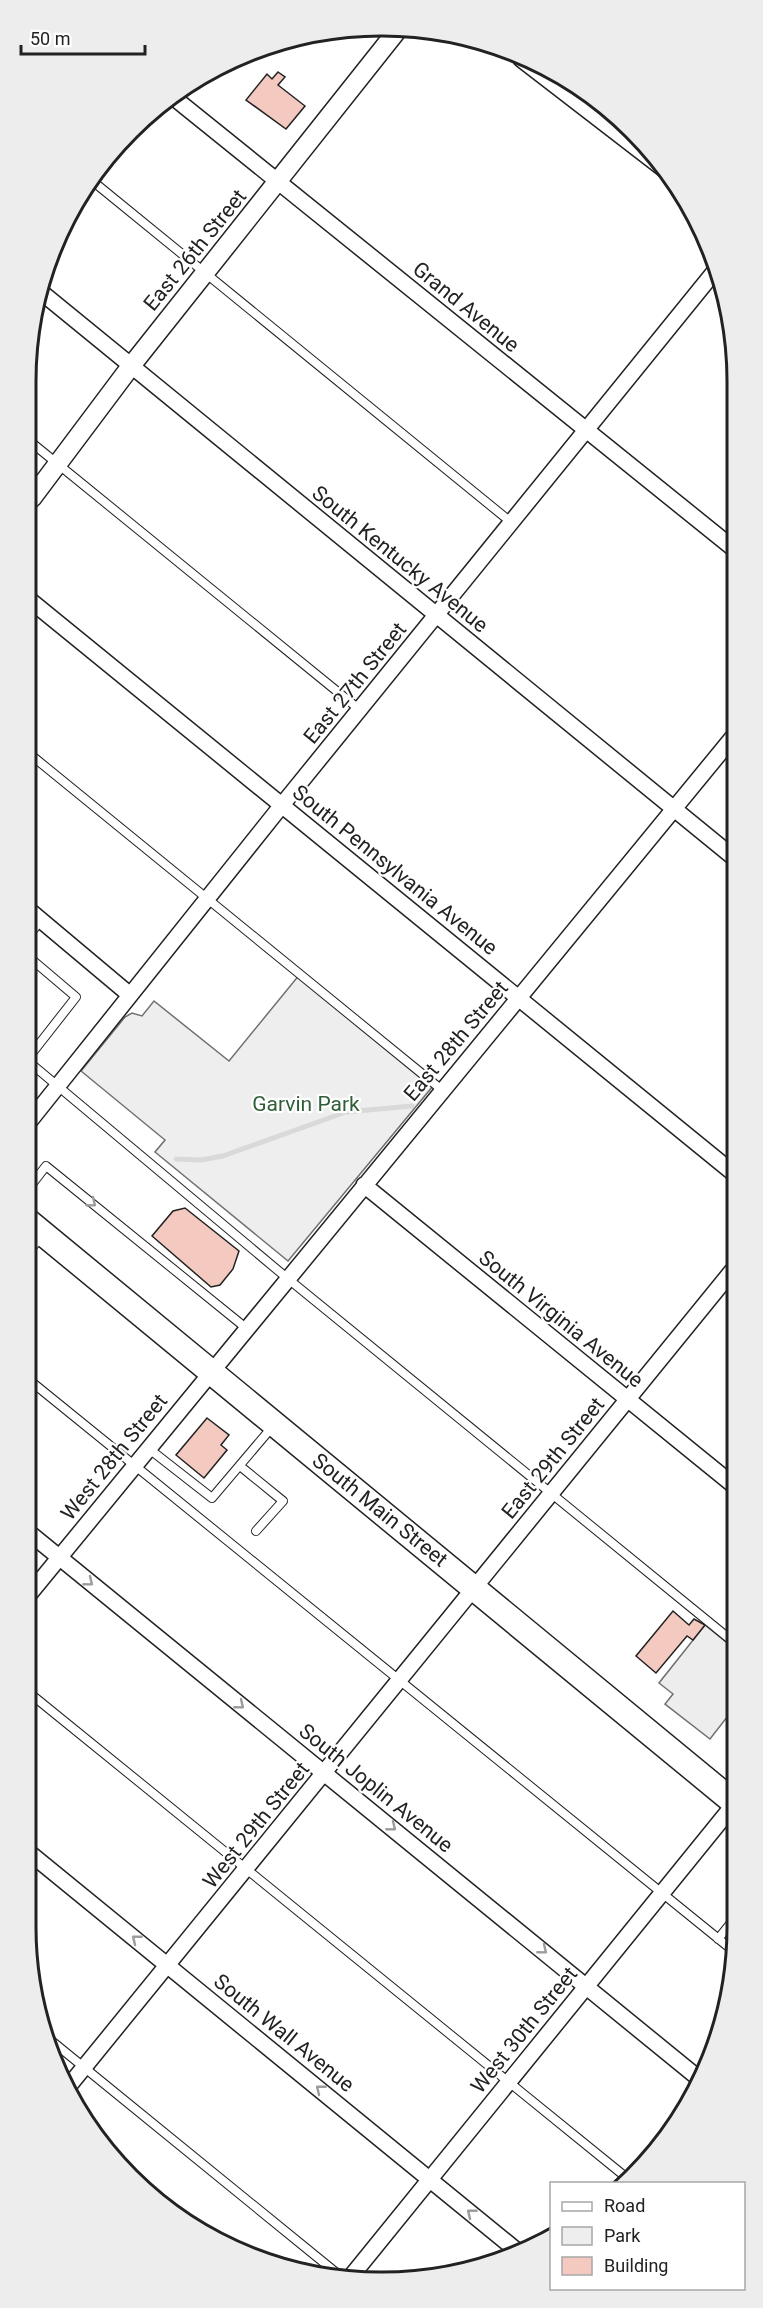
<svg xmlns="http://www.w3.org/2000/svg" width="763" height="2308" viewBox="0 0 763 2308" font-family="Roboto,sans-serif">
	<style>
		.green { fill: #eee; stroke: #6f6f6f; stroke-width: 1.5 }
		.parking { fill: #ededed; stroke: #6f6f6f; stroke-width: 1.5 }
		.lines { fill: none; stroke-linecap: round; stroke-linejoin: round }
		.stream { stroke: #d9d9d9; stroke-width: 5 }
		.building { fill: #f3c9c0; stroke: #222; stroke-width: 1.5 }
		.service-casing { stroke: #222; stroke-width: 10 }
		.minor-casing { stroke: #222; stroke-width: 18 }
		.tertiary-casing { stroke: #222; stroke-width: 21 }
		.primary-casing { stroke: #222; stroke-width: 27 }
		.service { stroke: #fff; stroke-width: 8 }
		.minor { stroke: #fff; stroke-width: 15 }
		.tertiary { stroke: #fff; stroke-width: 18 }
		.primary { stroke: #fff; stroke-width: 24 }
		.oneway { stroke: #9c9c9c }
		.labels { text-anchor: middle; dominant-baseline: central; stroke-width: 4.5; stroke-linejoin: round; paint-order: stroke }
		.street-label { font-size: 21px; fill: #222; stroke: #fff }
		.park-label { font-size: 21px; fill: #2f5e38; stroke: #fff }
		.rim { fill: none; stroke: #222; stroke-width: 3 }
	</style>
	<rect width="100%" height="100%" fill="#fff"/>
	<path class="green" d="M 300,974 L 433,1086 L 288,1261 L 155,1152 L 165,1140 L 81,1071 L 125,1017 L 132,1013 L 142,1016 L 154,1001 L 229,1061 Z"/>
	<path class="parking" d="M 705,1625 L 731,1646 L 731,1712 L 710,1739 L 665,1704 L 673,1694 L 659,1683 Z"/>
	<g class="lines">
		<path class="stream" d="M 176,1159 L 201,1160 L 223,1156 L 346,1112 L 412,1106"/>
	</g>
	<path class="building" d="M 278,72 L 285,77 L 278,85 L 305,106 L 286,129 L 246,100 L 267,74 L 272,79 Z
		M 185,1208 L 239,1251 L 233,1269 L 220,1285 L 211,1287 L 152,1236 L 173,1211 Z
		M 207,1418 L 229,1435 L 221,1445 L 227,1450 L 204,1478 L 176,1455 Z
		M 673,1611 L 689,1625 L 694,1619 L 705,1625 L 693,1640 L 687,1636 L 656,1673 L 636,1656 Z"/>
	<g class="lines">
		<defs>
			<path id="service" d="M 90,179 L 512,523
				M 32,443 L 360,710
				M 31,755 L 442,1090
				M 30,934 L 41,920
				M 29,1057 L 76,997 L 30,958
				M 29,1062 L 287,1278 L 731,1640
				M 29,1188 L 46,1166 L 246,1328
				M 28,1253 L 42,1235
				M 28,1379 L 731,1949
				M 148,1448 L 212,1498 L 273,1426
				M 240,1466 L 283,1501 L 256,1531
				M 27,1691 L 627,2178
				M 718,1939 L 731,1923
				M 48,2038 L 344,2279"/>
			<path id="minor" d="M 521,59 L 665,170
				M 173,97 L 734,549
				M 41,292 L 733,857
				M 31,601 L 732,1172
				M 30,911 L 130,995
				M 29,1122 L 282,805 L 715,271
				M 364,1185 L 732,1484
				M 27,1531 L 697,2077
				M 27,1597 L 733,737
				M 26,1850 L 516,2250
				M 68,2087 L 732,1271
				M 349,2279 L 731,1808"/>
			<path id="tertiary" d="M 32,498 L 131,366 L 396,32"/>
			<path id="primary" d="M 29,1222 L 731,1800"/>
		</defs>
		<use href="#service" class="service-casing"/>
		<use href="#minor" class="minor-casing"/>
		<use href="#tertiary" class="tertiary-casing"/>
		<use href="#primary" class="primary-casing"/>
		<use href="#service" class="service"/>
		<use href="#minor" class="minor"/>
		<use href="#tertiary" class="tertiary"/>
		<use href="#primary" class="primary"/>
	</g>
	<defs><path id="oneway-chevron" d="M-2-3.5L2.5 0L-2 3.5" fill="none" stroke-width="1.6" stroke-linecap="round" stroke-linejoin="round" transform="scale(1.5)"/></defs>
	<g class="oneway">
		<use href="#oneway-chevron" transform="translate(92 1203) rotate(39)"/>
		<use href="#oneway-chevron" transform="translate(89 1582) rotate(39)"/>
		<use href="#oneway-chevron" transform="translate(240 1705) rotate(39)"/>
		<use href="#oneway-chevron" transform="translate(392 1827) rotate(39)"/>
		<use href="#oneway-chevron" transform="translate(136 1939) rotate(-141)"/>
		<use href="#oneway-chevron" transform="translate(543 1950) rotate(39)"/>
		<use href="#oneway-chevron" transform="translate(320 2089) rotate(-141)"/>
		<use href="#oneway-chevron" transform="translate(471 2213) rotate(-141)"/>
	</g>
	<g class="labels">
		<g class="street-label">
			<text transform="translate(195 250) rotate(-51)">East 26th Street</text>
			<text transform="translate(466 307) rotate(39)">Grand Avenue</text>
			<text transform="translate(400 559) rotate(39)">South Kentucky Avenue</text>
			<text transform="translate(355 683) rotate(-51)">East 27th Street</text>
			<text transform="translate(395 870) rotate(39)">South Pennsylvania Avenue</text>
			<text transform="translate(456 1041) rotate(-50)">East 28th Street</text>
			<text transform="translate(561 1319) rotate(39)">South Virginia Avenue</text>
			<text transform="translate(114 1457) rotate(-51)">West 28th Street</text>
			<text transform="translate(553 1458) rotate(-51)">East 29th Street</text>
			<text transform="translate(380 1510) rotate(39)">South Main Street</text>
			<text transform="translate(376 1788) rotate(39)">South Joplin Avenue</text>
			<text transform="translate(256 1825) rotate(-51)">West 29th Street</text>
			<text transform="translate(524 2030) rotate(-51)">West 30th Street</text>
			<text transform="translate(284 2033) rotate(39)">South Wall Avenue</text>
		</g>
		<g class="park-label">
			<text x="306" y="1104">Garvin Park</text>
		</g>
	</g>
	<path d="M0 0H763V2308H0ZM381 36H382A345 345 0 0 1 727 381V1927A345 345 0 0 1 382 2272H381A345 345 0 0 1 36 1927V381A345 345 0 0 1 381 36Z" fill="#ededed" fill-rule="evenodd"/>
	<path class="rim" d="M381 36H382A345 345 0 0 1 727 381V1927A345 345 0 0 1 382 2272H381A345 345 0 0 1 36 1927V381A345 345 0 0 1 381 36Z"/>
	<rect x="550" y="2182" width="195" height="108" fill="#ffffff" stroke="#a7a7a7" stroke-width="1.5"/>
	<rect x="562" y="2202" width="30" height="9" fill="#ffffff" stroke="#a7a7a7" stroke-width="1.5"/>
	<text x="604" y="2212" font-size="18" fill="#222222">Road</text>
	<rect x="562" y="2227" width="30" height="18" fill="#eeeeee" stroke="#a7a7a7" stroke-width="1.5"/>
	<text x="604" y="2242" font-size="18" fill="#222222">Park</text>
	<rect x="562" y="2257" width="30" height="18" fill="#f3c9c0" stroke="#a7a7a7" stroke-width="1.5"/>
	<text x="604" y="2272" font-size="18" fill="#222222">Building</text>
	<path d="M21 45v9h124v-9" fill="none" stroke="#222222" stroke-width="3"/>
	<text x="30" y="45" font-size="18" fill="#222222" stroke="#ffffff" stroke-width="4.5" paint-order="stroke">50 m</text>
</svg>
